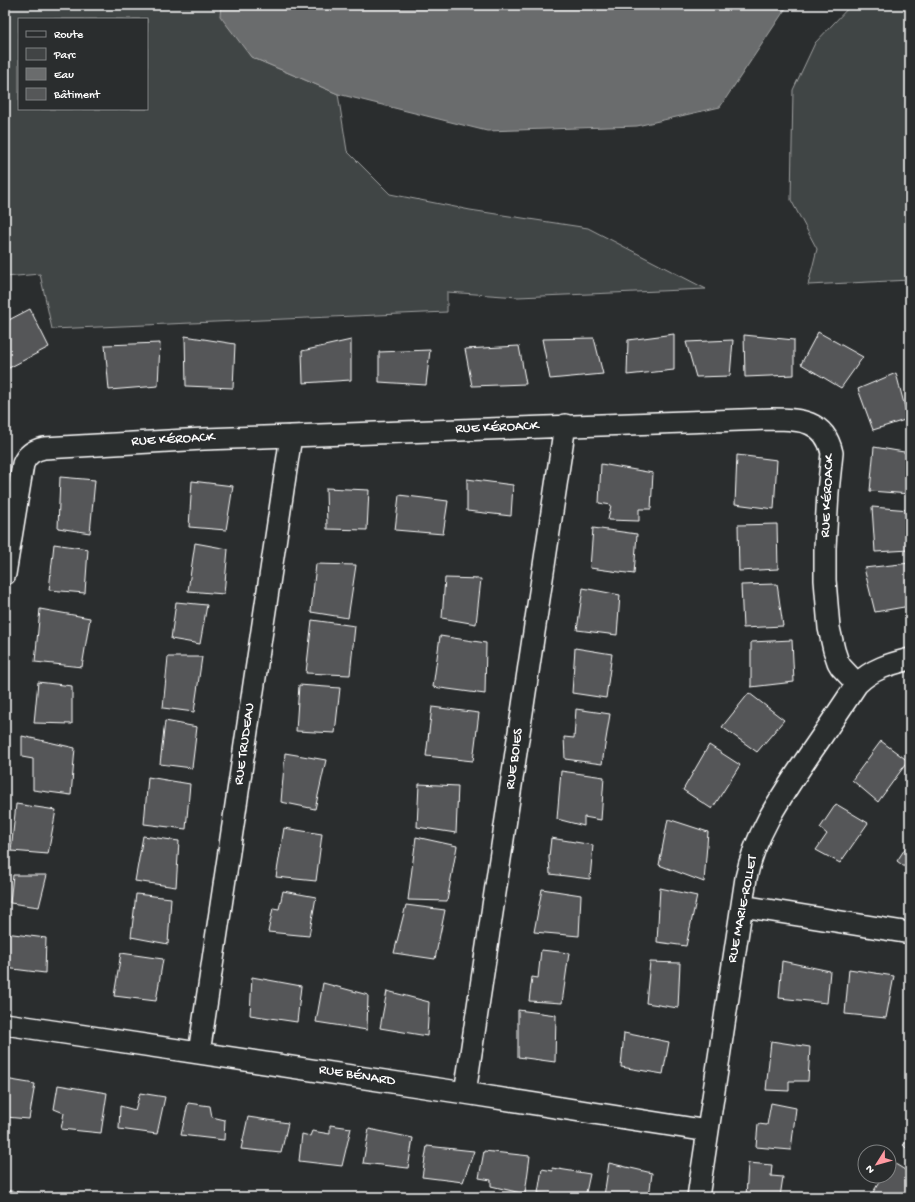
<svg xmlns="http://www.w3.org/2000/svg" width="915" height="1202" viewBox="0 0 915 1202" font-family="'Gochi Hand',sans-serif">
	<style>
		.green { fill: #414445; stroke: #a0a2a2; fill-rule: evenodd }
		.water { fill: #6a6c6d; stroke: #a6a7a7 }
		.building { fill: #555758; stroke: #fff }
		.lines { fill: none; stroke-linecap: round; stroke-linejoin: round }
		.minor-casing { stroke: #fff; stroke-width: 24 }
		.minor { stroke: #2a2d2e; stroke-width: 21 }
		.labels { text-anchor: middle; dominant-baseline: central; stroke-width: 4; stroke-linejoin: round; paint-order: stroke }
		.street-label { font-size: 14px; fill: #fff; stroke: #2a2d2e }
	</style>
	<rect width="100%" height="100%" fill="#2a2d2e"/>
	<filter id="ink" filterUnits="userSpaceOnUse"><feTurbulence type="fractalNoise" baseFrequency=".025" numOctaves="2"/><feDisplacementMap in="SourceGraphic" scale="8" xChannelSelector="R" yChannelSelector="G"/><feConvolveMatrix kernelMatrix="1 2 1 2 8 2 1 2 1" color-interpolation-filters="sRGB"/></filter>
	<g filter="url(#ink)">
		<path class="green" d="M 5,5 L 222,5 L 251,57 L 338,94 L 347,151 L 390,194 L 470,210 L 588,228 L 706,289 L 518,297 L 447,292 L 447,312 L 52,329 L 40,274 L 5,277 ZM 19,19 L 147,19 L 147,109 L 19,109 Z
			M 851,5 L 910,5 L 910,280 L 808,285 L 817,249 L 791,200 L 793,90 L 815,43 Z"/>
		<path class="water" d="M 221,5 L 788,5 L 720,107 L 637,126 L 487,131 L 338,94 L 251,57 L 220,16 Z"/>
		<path class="building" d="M 30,309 L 49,347 L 7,369 L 5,365 L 5,322 Z
			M 818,332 L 863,357 L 841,388 L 801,364 Z
			M 674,334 L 674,370 L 627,375 L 628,340 Z
			M 744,335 L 794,340 L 794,375 L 745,377 Z
			M 185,336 L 235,344 L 233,388 L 186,386 Z
			M 594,338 L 603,374 L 550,379 L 542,339 Z
			M 351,340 L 351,380 L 303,383 L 302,351 Z
			M 733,340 L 730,376 L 696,377 L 686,342 Z
			M 160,343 L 158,386 L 109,390 L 105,345 Z
			M 519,346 L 526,384 L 472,386 L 465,349 Z
			M 430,350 L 426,385 L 379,382 L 379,352 Z
			M 896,373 L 908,419 L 873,430 L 858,389 Z
			M 874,447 L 910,453 L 910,494 L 870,491 Z
			M 737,455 L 777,460 L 774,509 L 735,504 Z
			M 601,464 L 653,473 L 651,509 L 639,509 L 639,521 L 608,520 L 611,505 L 599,503 Z
			M 60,477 L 95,480 L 90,533 L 58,528 Z
			M 467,479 L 513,485 L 511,516 L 467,511 Z
			M 192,481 L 233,486 L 226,530 L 189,527 Z
			M 326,488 L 369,490 L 367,530 L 327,529 Z
			M 399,495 L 448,501 L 443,534 L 395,530 Z
			M 872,507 L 910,510 L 910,550 L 875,552 Z
			M 777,524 L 778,569 L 739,571 L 738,525 Z
			M 593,528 L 637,534 L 634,574 L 590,568 Z
			M 195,543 L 228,549 L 224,594 L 188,591 Z
			M 54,544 L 88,549 L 85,593 L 49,590 Z
			M 910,563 L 910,606 L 875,612 L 864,568 Z
			M 316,564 L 356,565 L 348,618 L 311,612 Z
			M 445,578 L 481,579 L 476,624 L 442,618 Z
			M 777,584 L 783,626 L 743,628 L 741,585 Z
			M 583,588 L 620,595 L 617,635 L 577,630 Z
			M 176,602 L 207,605 L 200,644 L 171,639 Z
			M 40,609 L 90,618 L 82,667 L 35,662 Z
			M 312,620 L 355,626 L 350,675 L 306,673 Z
			M 440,636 L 486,643 L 485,694 L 433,687 Z
			M 792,640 L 794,682 L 751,687 L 751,642 Z
			M 575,648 L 612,654 L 606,698 L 572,693 Z
			M 168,657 L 202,657 L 194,712 L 163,708 Z
			M 38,682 L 72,686 L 72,724 L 34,723 Z
			M 299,685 L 340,688 L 335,733 L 296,731 Z
			M 749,693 L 784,720 L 757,752 L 722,727 Z
			M 432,707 L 479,713 L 473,761 L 426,756 Z
			M 576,709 L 610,714 L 602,764 L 565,759 L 564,737 L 574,738 Z
			M 165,721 L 197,727 L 192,768 L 160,764 Z
			M 22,736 L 75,748 L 71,795 L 33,790 L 33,759 L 22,757 Z
			M 881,741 L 908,761 L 878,802 L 852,780 Z
			M 709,745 L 740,765 L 712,809 L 683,790 Z
			M 285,753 L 326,760 L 315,809 L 281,802 Z
			M 561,771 L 604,777 L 601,820 L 584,817 L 584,826 L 557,819 Z
			M 148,777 L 190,784 L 186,829 L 144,824 Z
			M 419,784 L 458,786 L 456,833 L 417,827 Z
			M 16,804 L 56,810 L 48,854 L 11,851 Z
			M 836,804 L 868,823 L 840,863 L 816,850 L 827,834 L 820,828 Z
			M 668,819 L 708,832 L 704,882 L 659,865 Z
			M 284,828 L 322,834 L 316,881 L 276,877 Z
			M 143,836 L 179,841 L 176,887 L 135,881 Z
			M 416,837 L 457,846 L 447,901 L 408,900 Z
			M 551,838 L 593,845 L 590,879 L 550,874 L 549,857 Z
			M 910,841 L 910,871 L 897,861 Z
			M 13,875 L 47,875 L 39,907 L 10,903 Z
			M 660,888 L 697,896 L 686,946 L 657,942 Z
			M 542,889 L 581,895 L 579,936 L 534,932 Z
			M 283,891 L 316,897 L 309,936 L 268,932 L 273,908 L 279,909 Z
			M 136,894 L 171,898 L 168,944 L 131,937 Z
			M 406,905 L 445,910 L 435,959 L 394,953 Z
			M 5,933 L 46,938 L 45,973 L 5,968 Z
			M 541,950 L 569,953 L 562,1003 L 529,1001 L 532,977 L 538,978 Z
			M 121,953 L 163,959 L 156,1001 L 114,996 Z
			M 782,961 L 830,971 L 827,1003 L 779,998 Z
			M 650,962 L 680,963 L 678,1008 L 646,1003 Z
			M 849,969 L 894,976 L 886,1018 L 845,1014 Z
			M 252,977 L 301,986 L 297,1022 L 250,1015 Z
			M 323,983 L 368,995 L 367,1030 L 316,1022 Z
			M 387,991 L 429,1002 L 427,1036 L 380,1028 Z
			M 518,1010 L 556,1015 L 555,1062 L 518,1057 Z
			M 624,1033 L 669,1042 L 663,1074 L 621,1067 Z
			M 771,1041 L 810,1047 L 808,1081 L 789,1081 L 789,1091 L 766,1090 Z
			M 5,1079 L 35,1084 L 29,1119 L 5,1117 Z
			M 58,1085 L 107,1093 L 101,1133 L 61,1129 L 64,1113 L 54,1109 Z
			M 140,1093 L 165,1097 L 157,1134 L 119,1129 L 120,1106 L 135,1110 Z
			M 188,1103 L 210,1106 L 212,1117 L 225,1120 L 224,1140 L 181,1135 Z
			M 771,1103 L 796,1108 L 791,1150 L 756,1147 L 758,1124 L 767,1125 Z
			M 248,1117 L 288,1123 L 281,1153 L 241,1149 Z
			M 330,1125 L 351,1128 L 342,1166 L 299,1161 L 302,1134 L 310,1136 L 312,1131 L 330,1134 Z
			M 369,1129 L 413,1138 L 408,1168 L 363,1163 Z
			M 910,1139 L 910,1152 L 903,1145 Z
			M 427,1146 L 474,1151 L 463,1182 L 422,1177 Z
			M 484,1151 L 530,1156 L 525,1194 L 491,1186 L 491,1180 L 479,1178 Z
			M 892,1162 L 910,1173 L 910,1197 L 870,1197 L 883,1176 L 889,1176 L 889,1167 Z
			M 609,1163 L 652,1173 L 649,1197 L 604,1196 Z
			M 748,1163 L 772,1165 L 771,1176 L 783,1177 L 780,1197 L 746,1197 Z
			M 552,1168 L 590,1174 L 585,1197 L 563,1197 L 538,1193 L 542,1169 L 553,1171 Z
			M 5,1190 L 29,1194 L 28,1197 L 5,1197 Z"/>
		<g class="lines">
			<defs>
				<path id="minor" d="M 5,574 L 23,464 C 27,454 34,450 44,448 L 204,439 L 772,419 C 799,419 825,420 832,453 L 828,492 L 825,548 L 825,580 L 829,628 L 834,650 L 838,662 L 841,667 L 857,684
					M 742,906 L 910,933
					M 5,1024 L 465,1093 L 708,1131
					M 199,1053 L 291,436
					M 465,1093 L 565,425
					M 698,1197 L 746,878 C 756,831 783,794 809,755 C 825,732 841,708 857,684 C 872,669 890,664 910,659"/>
			</defs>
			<use href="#minor" class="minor-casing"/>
			<use href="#minor" class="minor"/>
		</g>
	</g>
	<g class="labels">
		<g class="street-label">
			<text transform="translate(497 428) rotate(-2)">RUE KÉROACK</text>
			<text transform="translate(173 440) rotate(-3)">RUE KÉROACK</text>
			<text transform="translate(828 496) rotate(-87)">RUE KÉROACK</text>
			<text transform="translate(245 744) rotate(-82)">RUE TRUDEAU</text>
			<text transform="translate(515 759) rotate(-82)">RUE BOIES</text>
			<text transform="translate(743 909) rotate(-79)">RUE MARIE-ROLLET</text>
			<text transform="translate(357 1076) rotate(9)">RUE BÉNARD</text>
		</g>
	</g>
	<rect width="915" height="1202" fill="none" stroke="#2a2d2e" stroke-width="20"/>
	<rect x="10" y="10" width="895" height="1182" fill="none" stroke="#fff" stroke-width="1.5" filter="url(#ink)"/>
	<rect x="18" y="18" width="130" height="92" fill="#2a2d2e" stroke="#7f8182"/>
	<rect x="26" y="31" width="20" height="6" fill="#2a2d2e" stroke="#7f8182"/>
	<text x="54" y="38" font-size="12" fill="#ffffff">Route</text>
	<rect x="26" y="48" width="20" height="12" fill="#414445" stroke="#7f8182"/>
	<text x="54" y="58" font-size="12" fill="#ffffff">Parc</text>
	<rect x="26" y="68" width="20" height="12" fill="#6a6c6d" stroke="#7f8182"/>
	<text x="54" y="78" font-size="12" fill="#ffffff">Eau</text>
	<rect x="26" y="88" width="20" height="12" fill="#555758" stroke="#7f8182"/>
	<text x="54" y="98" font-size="12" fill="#ffffff">Bâtiment</text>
	<g transform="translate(877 1164) rotate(233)"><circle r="19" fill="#2a2d2e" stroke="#7f8182"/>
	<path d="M0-3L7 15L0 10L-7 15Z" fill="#ff9aa2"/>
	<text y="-6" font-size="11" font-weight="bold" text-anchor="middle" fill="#ffffff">N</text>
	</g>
</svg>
